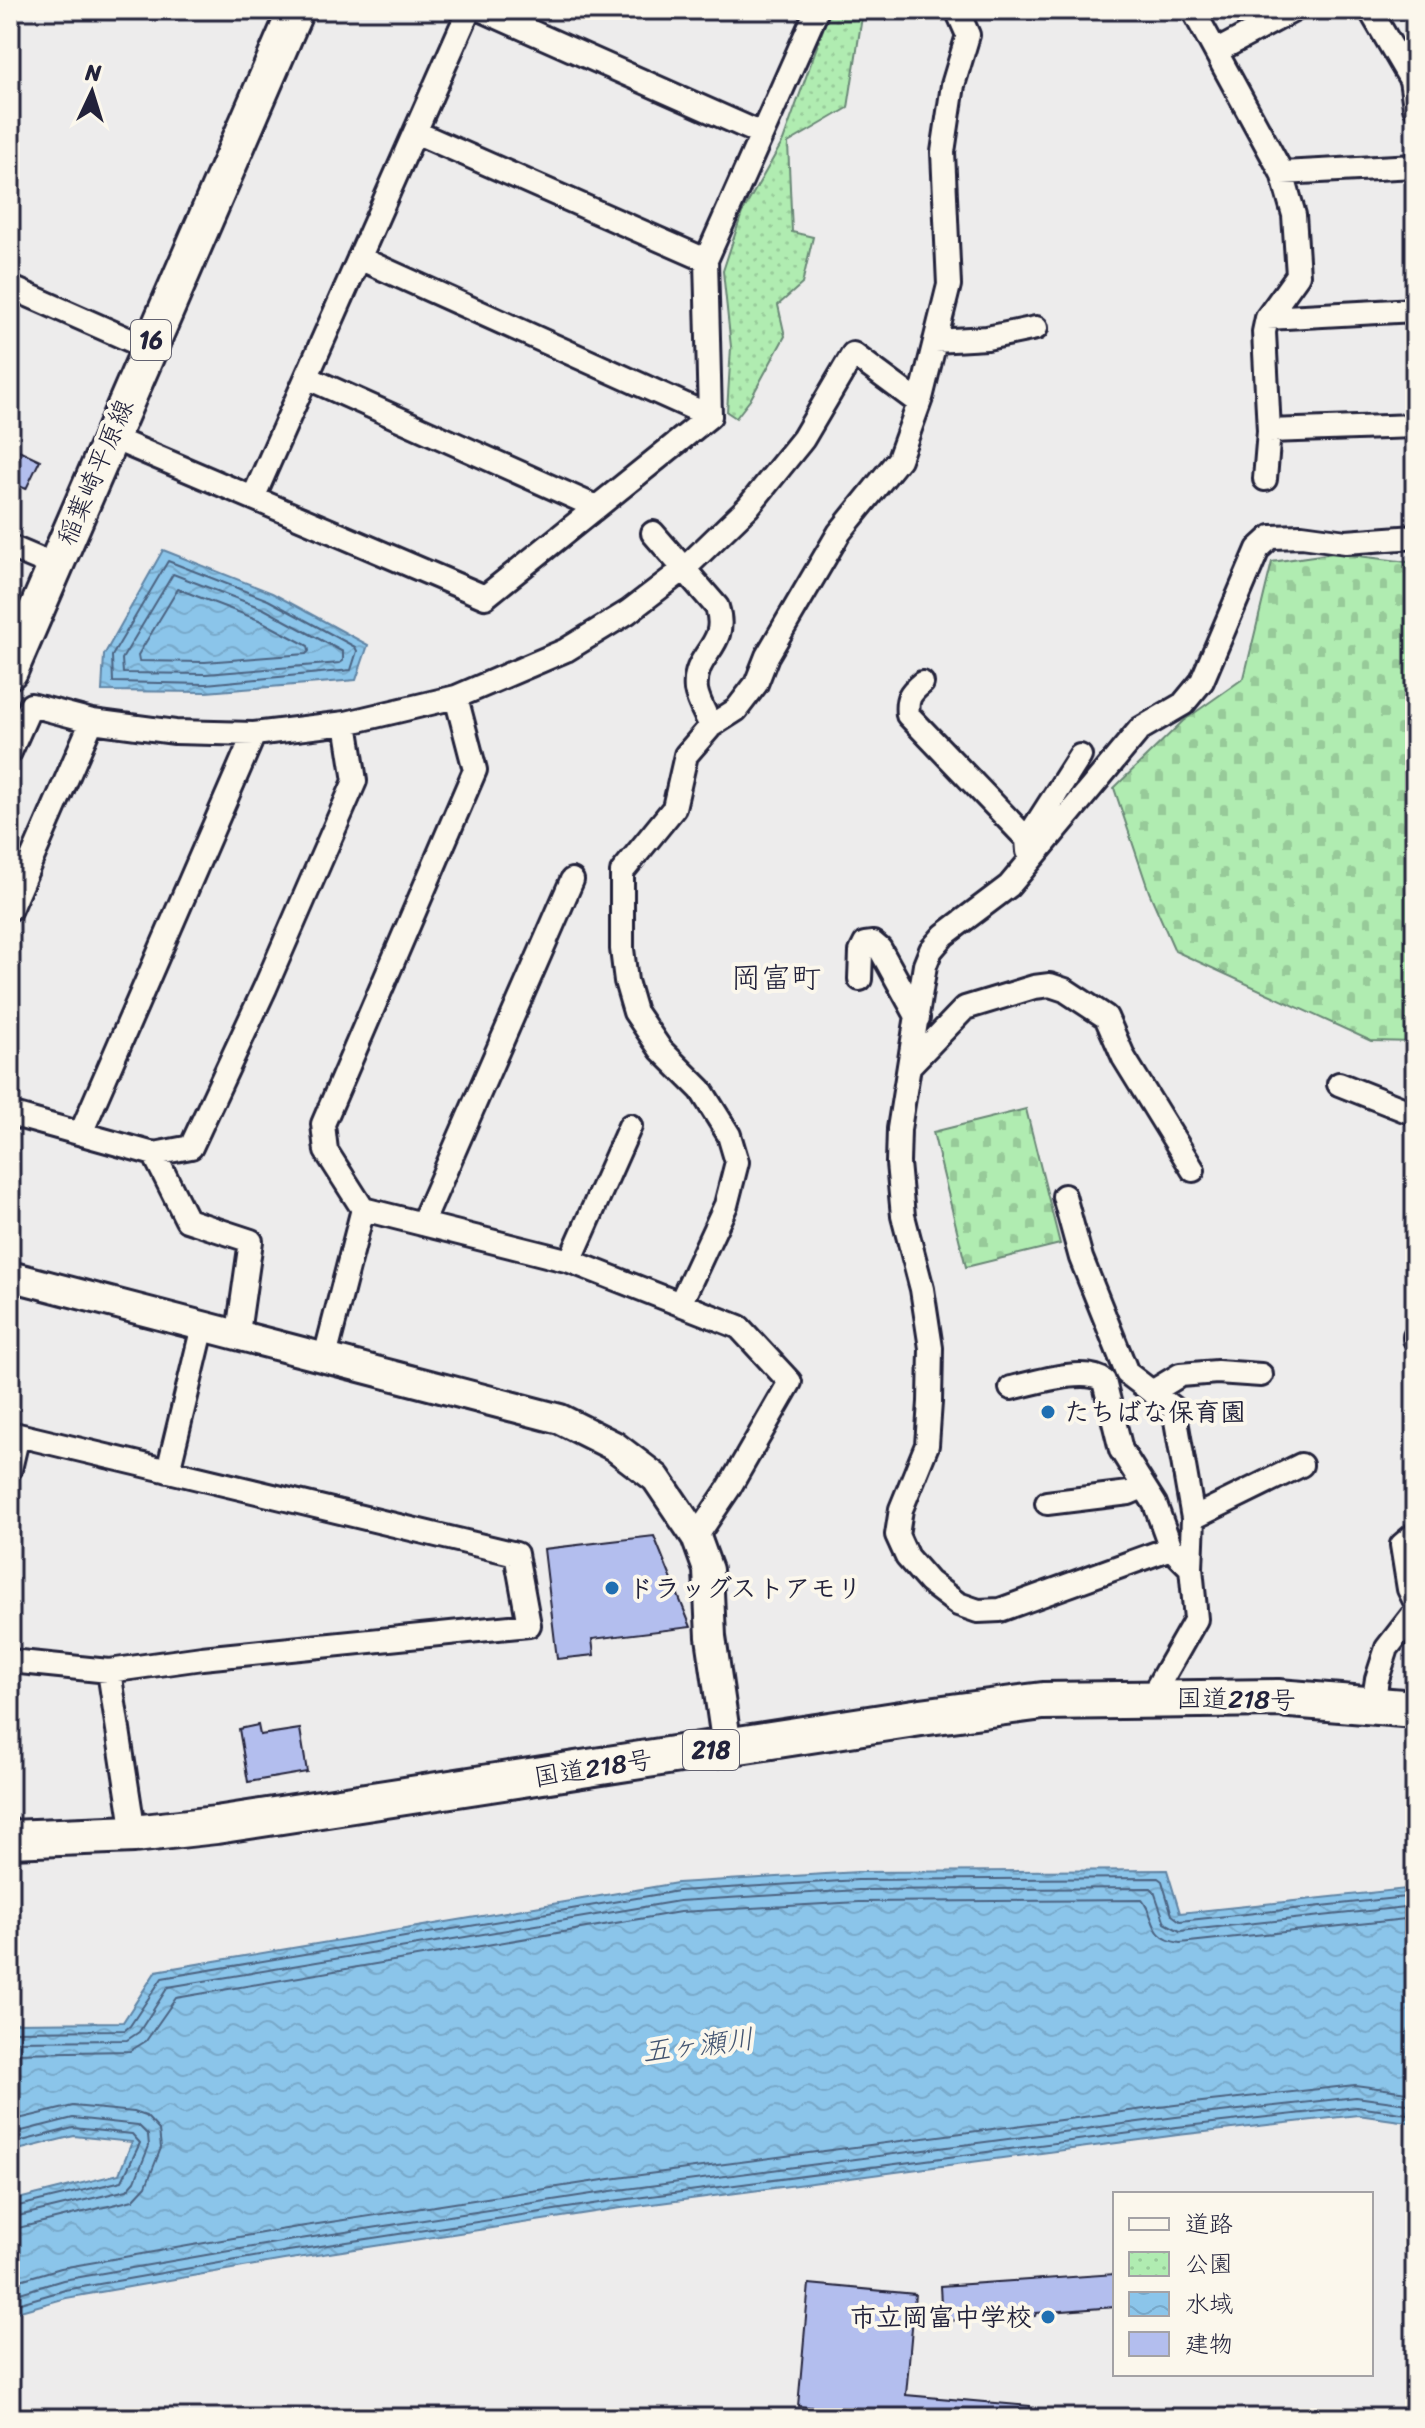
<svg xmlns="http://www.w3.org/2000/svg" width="1425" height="2428" font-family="Sriracha,'Klee One',sans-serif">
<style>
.cemetery{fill:url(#cemetery-stones);stroke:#698776;stroke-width:2}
.park{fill:url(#park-dots);stroke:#698776;stroke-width:2}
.water{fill:url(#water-waves);stroke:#6184a4;stroke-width:2}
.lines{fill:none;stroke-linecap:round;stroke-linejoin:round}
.shore{stroke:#4c6381;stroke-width:2}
.building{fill:#b3beee;stroke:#22223b;stroke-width:2}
.minor-tunnel{stroke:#c4c4c9;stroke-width:22;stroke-dasharray:22 11;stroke-linecap:butt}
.minor-casing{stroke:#22223b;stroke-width:28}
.tertiary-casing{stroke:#22223b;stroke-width:34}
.primary-casing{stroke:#22223b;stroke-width:40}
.trunk-casing{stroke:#22223b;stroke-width:42}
.minor{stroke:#fbf7ec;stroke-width:22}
.tertiary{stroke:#fbf7ec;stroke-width:28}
.primary{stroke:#fbf7ec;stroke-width:34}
.trunk{stroke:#fbf7ec;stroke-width:36}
.poi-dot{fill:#1f6fb2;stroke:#fbf7ec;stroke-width:3}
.labels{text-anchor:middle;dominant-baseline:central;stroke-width:8;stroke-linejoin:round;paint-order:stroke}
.shield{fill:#fbf7ec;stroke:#636270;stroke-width:2}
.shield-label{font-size:24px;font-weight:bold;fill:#22223b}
.street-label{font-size:26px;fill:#22223b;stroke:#fbf7ec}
.poi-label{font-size:26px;font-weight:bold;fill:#22223b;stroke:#fbf7ec;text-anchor:start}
.water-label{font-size:28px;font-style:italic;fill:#425370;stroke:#fbf7ec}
.quarter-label{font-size:30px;fill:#22223b;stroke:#fbf7ec}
</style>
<defs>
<pattern id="cemetery-stones" width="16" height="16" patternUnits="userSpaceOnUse" patternTransform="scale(2)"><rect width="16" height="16" fill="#b0ecb1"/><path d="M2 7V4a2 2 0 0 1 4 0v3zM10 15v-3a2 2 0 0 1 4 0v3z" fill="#97ca99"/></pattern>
<pattern id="park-dots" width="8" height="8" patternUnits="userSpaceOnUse" patternTransform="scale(2)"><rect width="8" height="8" fill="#b0ecb1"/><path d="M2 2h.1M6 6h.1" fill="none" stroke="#97ca99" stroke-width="1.8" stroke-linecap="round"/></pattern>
<pattern id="water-waves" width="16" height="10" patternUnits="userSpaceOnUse" patternTransform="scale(2)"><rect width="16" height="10" fill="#8bc5ea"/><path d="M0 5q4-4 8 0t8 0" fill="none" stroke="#78a9ca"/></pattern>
</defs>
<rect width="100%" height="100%" fill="#edecec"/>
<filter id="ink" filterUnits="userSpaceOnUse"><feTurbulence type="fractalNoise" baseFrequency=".0125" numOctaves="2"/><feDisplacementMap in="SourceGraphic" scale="16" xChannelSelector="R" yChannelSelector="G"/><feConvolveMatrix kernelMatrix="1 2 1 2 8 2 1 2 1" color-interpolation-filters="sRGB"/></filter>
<g filter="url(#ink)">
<path class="cemetery" d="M1334 553 1415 563V1042L1371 1041 1175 951 1149 892 1114 788 1183 721 1244 678 1272 562Z
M1026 1109 1060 1244 966 1267 933 1132Z"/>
<path class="park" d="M830 10H863L848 108 788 143 792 232 813 237 802 284 778 305 785 336 750 400 736 418 727 412 731 347 723 271 742 213 783 141Z"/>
<path class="water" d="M163 550 272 593 368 645 356 680 206 692 102 691 104 655Z
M1167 1870 1180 1913 1415 1888V2123L1358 2115 1178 2135 614 2209 284 2260 66 2298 10 2314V2201L119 2174 132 2142 74 2136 10 2152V2023L123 2022 156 1971 677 1883 858 1872Z"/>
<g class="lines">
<path class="shore" d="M168 561 268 600 355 647 357 651 351 670 206 684 113 682 112 656Z
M173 574 264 609 343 652V661L340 663 206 674 123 673 122 659Z
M178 589 259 620 308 646 309 651 306 654 205 662 139 661 138 655Z
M10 2031 125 2030 130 2026 162 1978 678 1891 858 1880 1158 1878 1162 1881 1172 1915 1180 1921 1415 1896
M10 2041 127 2040 139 2032 168 1987 679 1901 859 1890 1151 1888 1154 1891 1165 1923 1180 1931 1415 1906
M10 2053 130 2051 146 2041 176 1998 680 1912 859 1902 1142 1900C1157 1918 1148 1938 1180 1943L1415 1918
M10 2121 73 2106 134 2112 146 2116 159 2130 161 2148 146 2186 133 2200 10 2230
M10 2134 73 2118 138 2125 148 2135 149 2146 135 2181 127 2190 10 2218
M10 2144 73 2128 132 2134 140 2143 122 2181 10 2208
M10 2283 61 2268 279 2230 610 2179 1175 2105 1355 2085 1415 2093
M10 2296 63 2280 281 2242 611 2191 1176 2117 1356 2097 1415 2105
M10 2306 65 2290 282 2252 613 2201 1177 2127 1357 2107 1415 2115"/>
</g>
<path class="building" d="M10 446 40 460 26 489 10 482Z
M654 1536 691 1627 592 1639 594 1655 557 1659 544 1549Z
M258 1725 260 1735 300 1729 307 1772 248 1782 239 1729Z
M1115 2274V2307L1036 2313 1035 2316 942 2321 940 2286Z
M809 2284 915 2294 906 2395 1030 2406V2418H903V2415L798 2406Z"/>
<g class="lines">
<path class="minor-tunnel" d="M10 698 17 700"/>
<g class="minor-casing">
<path id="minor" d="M482 10 762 134
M1193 10 1282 173 1294 215 1298 275 1267 318 1264 332 1269 431 1265 479
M1370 10 1411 80 1415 107
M1217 51 1294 10
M415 132 706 260
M1282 173 1415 166
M359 258 710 416
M10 287 148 348
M1267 318 1415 310
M935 341 987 338 1036 328
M308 378 596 507
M1269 431 1415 426
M110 437 485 597 710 416 706 260 817 10
M253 498 469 10
M653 533 717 607C730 648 692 652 696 690 698 702 706 715 711 726
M10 547 55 566
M922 683C910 693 906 698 908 715L1027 839
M346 723 456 697 566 650 628 612 684 569 748 507 803 439 853 354 919 403
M10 752 31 705 92 721
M1028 851 1027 839 1080 756
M10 909 92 721 175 732 254 734 346 723 355 781 265 988 191 1147 154 1154 10 1114
M860 979 861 952 865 944 873 943 880 949 918 1018
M910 1065 965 1008 1034 987 1050 985 1065 990 1106 1017 1124 1058 1193 1170
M1339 1084 1415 1114
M81 1133 254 734
M154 1154 187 1220 251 1241 238 1333
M1064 1196 1081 1258 1127 1373 1174 1409 1193 1518 1191 1568
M363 1209 570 1261 680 1304
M422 1224 572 880
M570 1261 630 1126
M1415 1337V1339
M325 1357 363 1209 326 1151 323 1124 475 770 456 697
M1011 1388C1033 1383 1086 1366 1104 1381L1121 1450 1155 1504 1171 1548
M1152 1392 1180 1375 1217 1372 1261 1375
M10 1433 516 1554 529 1625 202 1658 109 1671 10 1661
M10 1469 18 1435
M168 1471 203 1326
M1047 1503 1129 1493 1143 1487
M1193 1518 1301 1465
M1415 1534 1402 1545 1409 1589 1415 1601
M696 1537 729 1488 790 1382 739 1327 680 1304 726 1205 737 1162 729 1135 701 1090 661 1050 635 1012 626 981 622 949V872L674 808 686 755 711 726 736 710 756 684 767 656 839 533 899 459 921 398 949 285 943 152 953 85 968 35 957 10
M109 1671 134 1834
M1151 1698 1196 1619 1191 1568 1171 1548 1000 1610 978 1611 958 1604 929 1582 907 1557 897 1535 901 1509 927 1445 930 1402 931 1348 922 1289 903 1216 898 1163 899 1129 925 965 931 950 944 935 1009 886 1140 729 1183 704 1202 681 1258 549 1271 537 1302 536 1346 542 1415 537
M1373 1705 1377 1679 1387 1648 1415 1612"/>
</g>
<g class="tertiary-casing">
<path id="tertiary" d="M10 1276 560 1419 614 1446 656 1478 696 1537 708 1570 711 1637 727 1747"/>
</g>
<g class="primary-casing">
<path id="primary" d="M10 671 296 10"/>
</g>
<g class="trunk-casing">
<path id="trunk" d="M10 1839 134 1834 216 1825 921 1717 1043 1701 1278 1698 1415 1709"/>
</g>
<use href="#minor" class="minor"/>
<use href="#tertiary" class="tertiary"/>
<use href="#primary" class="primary"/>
<use href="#trunk" class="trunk"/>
</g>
</g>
<g class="poi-dot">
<circle cx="1048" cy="1412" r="8"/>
<circle cx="612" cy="1588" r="8"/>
<circle cx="1048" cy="2317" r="8"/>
</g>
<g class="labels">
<g class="shield">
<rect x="131" y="320" width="40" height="40" rx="6"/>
<rect x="683" y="1730" width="56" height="40" rx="6"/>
</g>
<g class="shield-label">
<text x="151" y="340">16</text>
<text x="711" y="1750">218</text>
</g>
<g class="street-label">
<text transform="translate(95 472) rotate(-67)">稲葉崎平原線</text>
<text transform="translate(1236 1699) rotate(1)">国道218号</text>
<text transform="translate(593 1768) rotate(-9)">国道218号</text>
</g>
<g class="poi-label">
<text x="1064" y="1412">たちばな保育園</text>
<text x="628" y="1588">ドラッグストアモリ</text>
<text x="1032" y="2317" text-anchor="end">市立岡富中学校</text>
</g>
<g class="water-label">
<text transform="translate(698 2045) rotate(-7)">五ヶ瀬川</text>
</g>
<g class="quarter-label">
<text x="776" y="978">岡富町</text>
</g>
</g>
<rect width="1425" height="2428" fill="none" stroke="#fbf7ec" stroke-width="40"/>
<rect x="20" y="20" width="1385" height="2388" fill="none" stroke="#22223b" stroke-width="3" filter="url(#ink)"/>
<rect x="1113" y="2192" width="260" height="184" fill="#fbf7ec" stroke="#a4a2a5" stroke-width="2"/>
<rect x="1129" y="2218" width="40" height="12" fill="#fbf7ec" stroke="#a4a2a5" stroke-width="2"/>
<text x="1185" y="2232" font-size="24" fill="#22223b">道路</text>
<rect x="1129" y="2252" width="40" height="24" fill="url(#park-dots)" stroke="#a4a2a5" stroke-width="2"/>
<text x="1185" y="2272" font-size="24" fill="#22223b">公園</text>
<rect x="1129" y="2292" width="40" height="24" fill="url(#water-waves)" stroke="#a4a2a5" stroke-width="2"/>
<text x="1185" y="2312" font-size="24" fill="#22223b">水域</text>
<rect x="1129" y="2332" width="40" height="24" fill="#b3beee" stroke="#a4a2a5" stroke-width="2"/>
<text x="1185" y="2352" font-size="24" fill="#22223b">建物</text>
<g transform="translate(92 92) rotate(4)" stroke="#fbf7ec" stroke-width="6" paint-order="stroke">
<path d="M0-6L14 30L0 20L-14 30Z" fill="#22223b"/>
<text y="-12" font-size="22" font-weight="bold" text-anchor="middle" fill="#22223b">N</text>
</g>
</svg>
